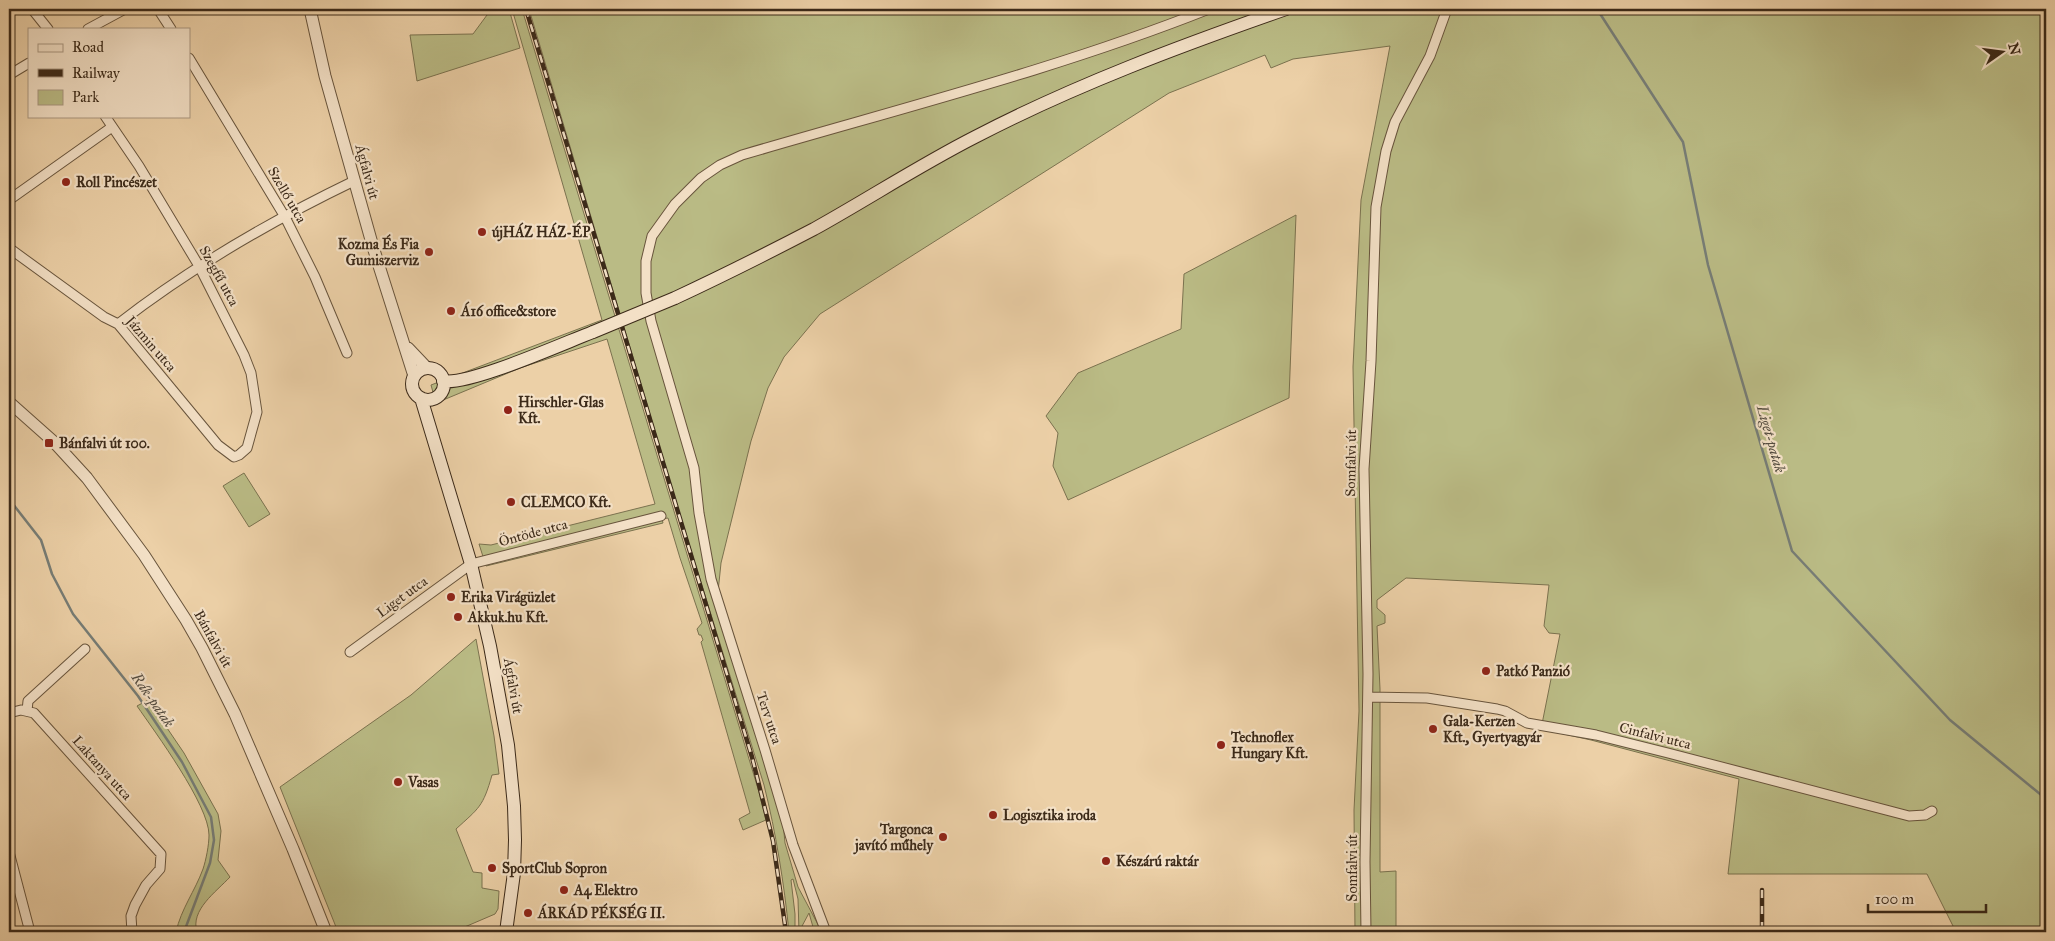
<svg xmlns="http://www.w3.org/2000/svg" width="2055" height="941" font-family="'IM FELL Great Primer',serif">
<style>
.green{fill:#babb85;stroke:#7b724f}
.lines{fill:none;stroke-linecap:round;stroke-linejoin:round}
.stream{stroke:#777d76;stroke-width:2.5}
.minor-casing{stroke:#68543c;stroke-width:11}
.tertiary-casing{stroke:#68543c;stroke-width:13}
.secondary-casing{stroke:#3c2a19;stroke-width:14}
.minor{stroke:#f3e0c6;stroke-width:9}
.tertiary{stroke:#f3e0c6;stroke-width:11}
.secondary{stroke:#f3e0c6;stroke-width:12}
.rail-casing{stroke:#3c2a19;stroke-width:4.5}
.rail{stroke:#f3e0c6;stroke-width:2.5;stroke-dasharray:8;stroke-linecap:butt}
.secondary-bridge-casing{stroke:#3c2a19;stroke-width:14;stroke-linecap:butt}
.secondary-bridge{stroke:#f3e0c6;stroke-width:12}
.poi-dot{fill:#8f2418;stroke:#f3e0c6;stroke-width:2}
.labels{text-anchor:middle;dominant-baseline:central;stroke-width:4.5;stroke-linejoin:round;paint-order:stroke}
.street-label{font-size:14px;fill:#3c2a19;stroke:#f3e0c6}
.poi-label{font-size:14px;font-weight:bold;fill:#3c2a19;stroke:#f3e0c6;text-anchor:start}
.water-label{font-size:15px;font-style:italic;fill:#544c40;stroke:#f3e0c6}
</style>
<rect width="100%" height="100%" fill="#ecd0a7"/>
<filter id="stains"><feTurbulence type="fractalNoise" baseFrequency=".004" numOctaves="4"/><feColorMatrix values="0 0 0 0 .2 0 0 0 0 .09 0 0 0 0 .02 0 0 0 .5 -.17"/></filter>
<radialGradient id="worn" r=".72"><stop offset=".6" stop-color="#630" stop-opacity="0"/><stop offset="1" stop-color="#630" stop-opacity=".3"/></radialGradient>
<path class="green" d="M488 9H509L520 48 417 81 410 35 473 34 487 15Z
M512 9H522L759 792 766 820 743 830 739 819 750 813 701 642 703 640 701 635H699L697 629 702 623 680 558 668 518 662 519 663 523 486 566 479 544 491 545 655 504 607 339 520 368 436 403 431 385 602 320Z
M529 9H2046V932H1956L1927 874H1728L1739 779 1591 740 1541 729 1560 634 1549 633 1544 626 1549 585 1406 578 1377 600V608L1385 615V623L1377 626 1380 689V872L1396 871V932H1355L1354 810 1359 711 1353 367 1361 200 1390 46 1293 59 1271 68 1265 55 1169 93 820 314 784 357 768 388 751 441 721 563 717 602 783 822 785 843 798 887 822 932H806L813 927 809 913 801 928V931L804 932H799L798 899 793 879 791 880 795 914V932H789C784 883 776 833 764 785L680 515Z
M1296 215 1289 398 1068 500 1053 466 1058 433 1046 416 1078 373 1181 329 1184 274Z
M244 473 270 514 249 527 223 486Z
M476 639 494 736 499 774 492 775C483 807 479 808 456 829L473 872 482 873V888L499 891 498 909 495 914 453 932H338L280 787 411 695Z
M148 700 184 753 218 814 221 831 218 860 230 877C216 892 190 910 197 932H176C181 909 195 891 203 869 206 860 209 845 209 835 209 805 155 732 137 706Z"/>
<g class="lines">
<path class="stream" d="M1597 9 1683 142 1708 265 1792 551 1950 720 2046 799
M9 499 41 540 52 574 73 614 138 696 182 762 211 817 214 840 210 863 184 932"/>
<g class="minor-casing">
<path id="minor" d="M32 9 48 29
M158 9 171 29
M88 29 125 9
M189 58 285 217 315 277 347 353
M9 75 29 63
M9 200 112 127
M9 248 104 317 118 324 218 445 234 457 239 455 247 448 257 412 251 373 244 355 199 266 139 166 105 116
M118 324C190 268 271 221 354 181
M350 652 471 564 661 516
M1368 697 1427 698 1497 709 1505 711 1527 723 1596 735 1668 753 1909 816 1925 815 1932 811
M27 711 28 701 85 649
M9 713 21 710 34 713 161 854 160 869 146 885 135 905 131 916 132 932
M9 852 30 932
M826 932 793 845 765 750 711 579 699 513 694 468 651 321 646 293V261L652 236 675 204 701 178 720 165 742 155C898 109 1058 69 1209 9
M1366 932 1365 862 1368 674 1364 469 1371 361 1376 207 1386 151 1395 122 1430 56 1447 9"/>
</g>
<g class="tertiary-casing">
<path id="tertiary" d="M310 9 325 76 373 247 414 376
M408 348 427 368
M9 402 54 442 87 478 144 555 186 620 202 648 235 714 293 849 326 932"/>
</g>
<g class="secondary-casing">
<path id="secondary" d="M675 298C722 276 768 253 814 229 868 199 920 165 975 137 1075 85 1180 46 1286 9
M412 384a16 16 0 1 1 32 0a16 16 0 1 1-32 0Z
M443 381C468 386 564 343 593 332
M421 398 471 564 490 646 508 745 514 806 515 840 514 873 506 932"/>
</g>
<use href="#minor" class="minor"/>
<use href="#tertiary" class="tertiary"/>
<use href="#secondary" class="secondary"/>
<g class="rail-casing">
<path id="rail" d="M526 9 752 757 773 841 786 932
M1762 890V932"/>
</g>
<use href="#rail" class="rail"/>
<g class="secondary-bridge-casing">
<path id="secondary-bridge" d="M593 332 675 298"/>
</g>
<use href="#secondary-bridge" class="secondary-bridge"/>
</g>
<g class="poi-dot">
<circle cx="66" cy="182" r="5"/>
<circle cx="482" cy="232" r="5"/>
<circle cx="429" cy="252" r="5"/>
<circle cx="451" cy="311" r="5"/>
<circle cx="508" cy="410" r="5"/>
<rect x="44" y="438" width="10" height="10" rx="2.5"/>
<circle cx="511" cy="502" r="5"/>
<circle cx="451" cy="597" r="5"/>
<circle cx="458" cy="617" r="5"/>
<circle cx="1486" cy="671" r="5"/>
<circle cx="1433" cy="729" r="5"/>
<circle cx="1221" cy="745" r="5"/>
<circle cx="398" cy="782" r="5"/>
<circle cx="993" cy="815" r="5"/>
<circle cx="943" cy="837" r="5"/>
<circle cx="1106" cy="861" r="5"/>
<circle cx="492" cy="868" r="5"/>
<circle cx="564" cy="890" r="5"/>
<circle cx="528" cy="913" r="5"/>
</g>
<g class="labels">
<g class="street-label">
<text transform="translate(367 172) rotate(75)">Ágfalvi út</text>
<text transform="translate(287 195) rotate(60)">Szellő utca</text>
<text transform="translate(219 276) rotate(61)">Szegfű utca</text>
<text transform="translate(151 344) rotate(49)">Jázmin utca</text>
<text transform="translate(1351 463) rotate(-89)">Somfalvi út</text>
<text transform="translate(533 533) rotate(-15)">Öntöde utca</text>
<text transform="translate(402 597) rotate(-36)">Liget utca</text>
<text transform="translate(213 639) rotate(61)">Bánfalvi út</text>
<text transform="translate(513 686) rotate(80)">Ágfalvi út</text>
<text transform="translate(769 718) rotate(72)">Terv utca</text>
<text transform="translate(1655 736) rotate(14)">Cinfalvi utca</text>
<text transform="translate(102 768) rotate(48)">Laktanya utca</text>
<text transform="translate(1352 868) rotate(-90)">Somfalvi út</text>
</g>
<g class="poi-label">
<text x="76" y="182">Roll Pincészet</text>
<text x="492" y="232">újHÁZ HÁZ-ÉP</text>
<text x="419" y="244" text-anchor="end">Kozma És Fia<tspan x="419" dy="16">Gumiszerviz</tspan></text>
<text x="461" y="311">Á16 office&amp;store</text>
<text x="518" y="402">Hirschler-Glas<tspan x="518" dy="16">Kft.</tspan></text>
<text x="59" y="443">Bánfalvi út 100.</text>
<text x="521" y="502">CLEMCO Kft.</text>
<text x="461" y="597">Erika Virágüzlet</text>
<text x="468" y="617">Akkuk.hu Kft.</text>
<text x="1496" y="671">Patkó Panzió</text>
<text x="1443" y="721">Gala-Kerzen<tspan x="1443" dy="16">Kft., Gyertyagyár</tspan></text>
<text x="1231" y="737">Technoflex<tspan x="1231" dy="16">Hungary Kft.</tspan></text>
<text x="408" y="782">Vasas</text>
<text x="1003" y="815">Logisztika iroda</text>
<text x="933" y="829" text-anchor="end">Targonca<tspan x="933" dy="16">javító műhely</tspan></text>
<text x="1116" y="861">Készárú raktár</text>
<text x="502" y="868">SportClub Sopron</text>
<text x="574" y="890">A4 Elektro</text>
<text x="538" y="913">ÁRKÁD PÉKSÉG II.</text>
</g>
<g class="water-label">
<text transform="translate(1771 439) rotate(74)">Liget-patak</text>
<text transform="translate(153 700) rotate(55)">Rák-patak</text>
</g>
</g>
<rect width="2055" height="941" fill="none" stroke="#ecd0a7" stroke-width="30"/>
<rect x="10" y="10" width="2035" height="921" fill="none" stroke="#3c2a19" stroke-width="2.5"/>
<rect x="15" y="15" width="2025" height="911" fill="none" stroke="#3c2a19"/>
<rect x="28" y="28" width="162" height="90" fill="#f3e0c6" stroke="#aa9781"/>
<rect x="38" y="44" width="25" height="8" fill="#f3e0c6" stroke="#aa9781"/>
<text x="72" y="52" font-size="15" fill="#3c2a19">Road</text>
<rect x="38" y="69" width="25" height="8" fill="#3c2a19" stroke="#aa9781"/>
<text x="72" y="78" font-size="15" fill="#3c2a19">Railway</text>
<rect x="38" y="90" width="25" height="15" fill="#babb85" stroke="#aa9781"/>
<text x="72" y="102" font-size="15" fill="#3c2a19">Park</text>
<g transform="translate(2002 52) rotate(76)" stroke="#f3e0c6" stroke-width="4" paint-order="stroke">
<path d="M0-4L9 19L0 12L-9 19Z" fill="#3c2a19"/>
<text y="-8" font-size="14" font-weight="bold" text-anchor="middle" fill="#3c2a19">N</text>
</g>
<path d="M1868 904v8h118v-8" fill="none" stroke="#3c2a19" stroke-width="2.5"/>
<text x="1875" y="904" font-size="15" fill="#3c2a19" stroke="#f3e0c6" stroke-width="4" paint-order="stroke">100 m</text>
<rect width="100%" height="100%" filter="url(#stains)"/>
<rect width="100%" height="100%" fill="url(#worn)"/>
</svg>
